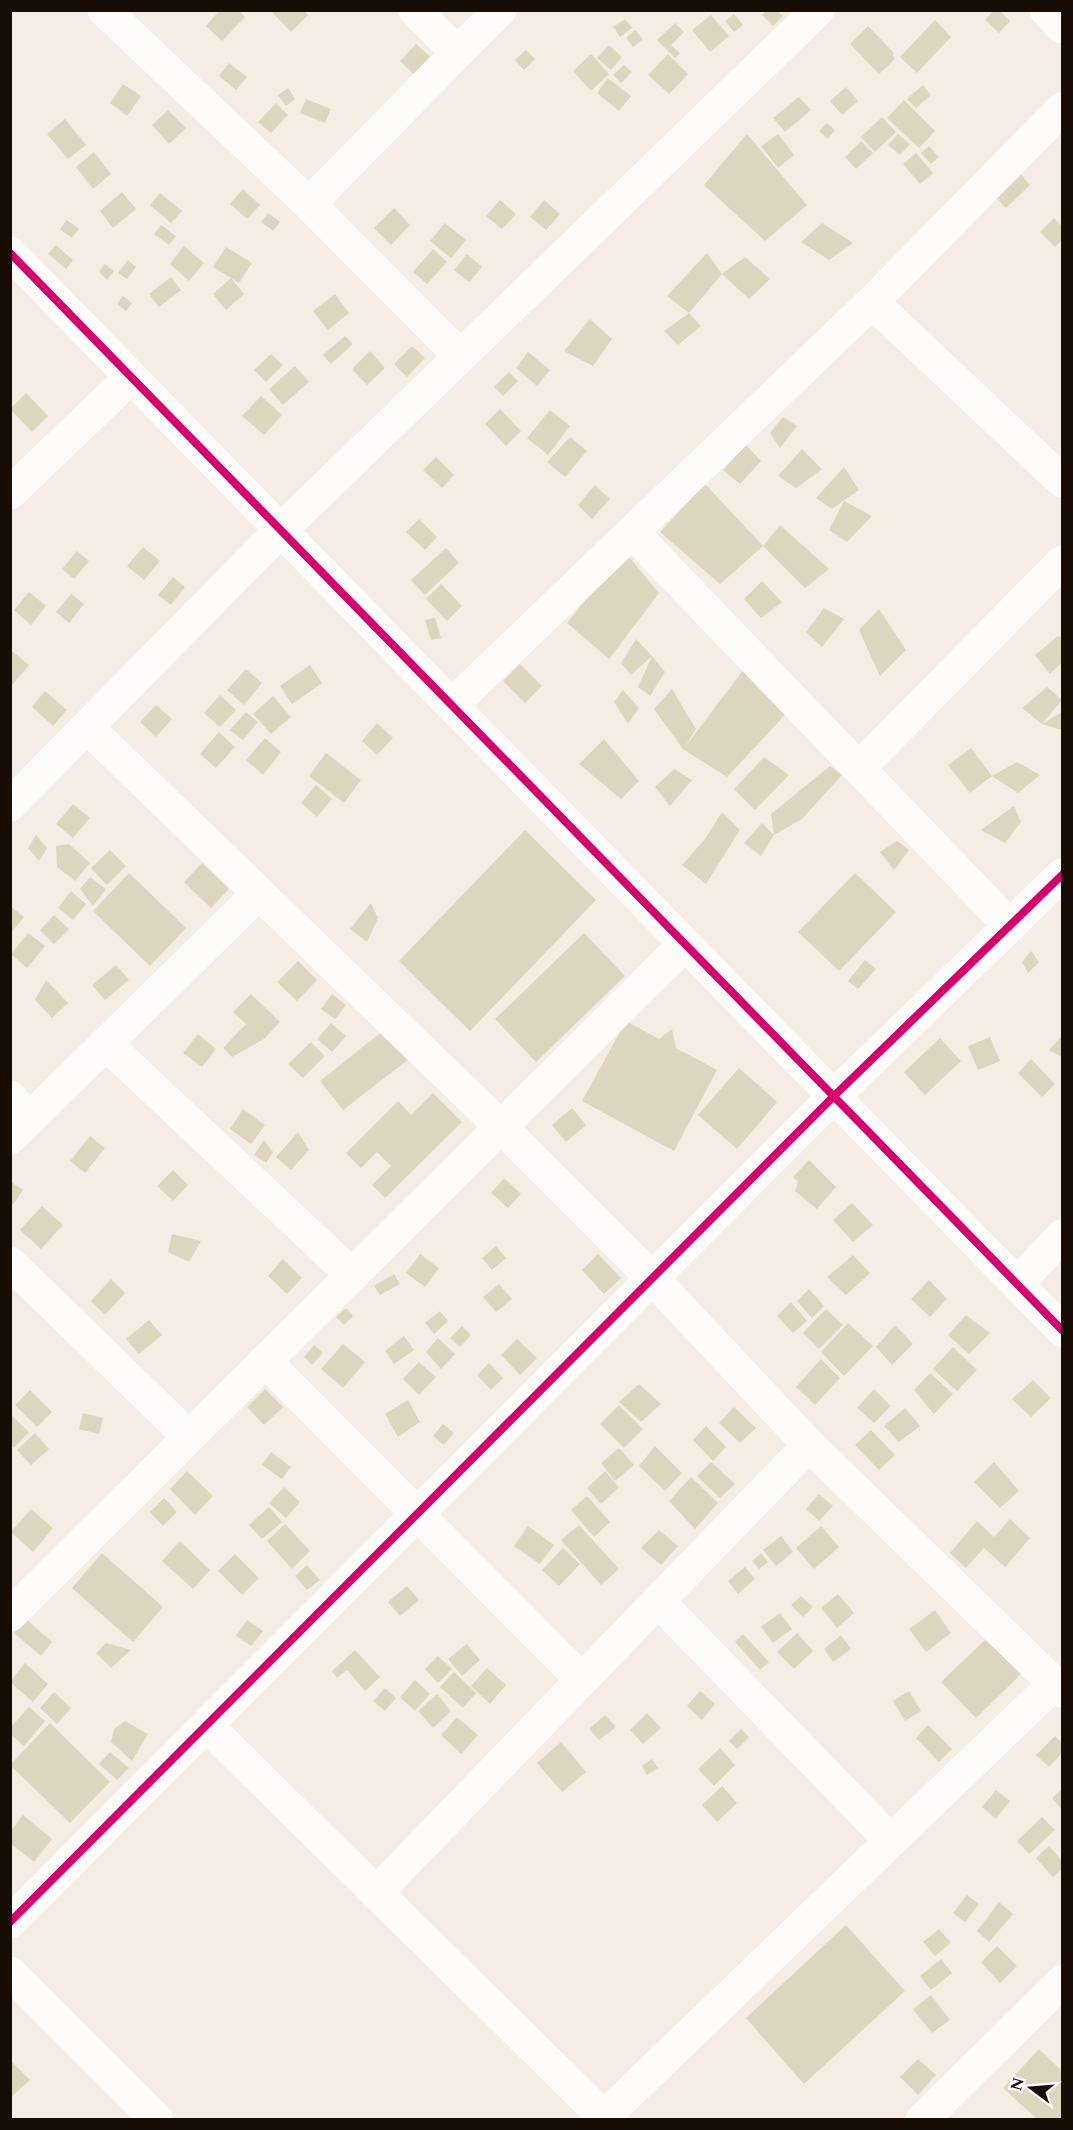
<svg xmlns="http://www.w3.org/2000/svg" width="1073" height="2130" font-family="Spectral,serif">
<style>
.building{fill:#ded5bf}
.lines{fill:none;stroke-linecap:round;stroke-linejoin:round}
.minor{stroke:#fefcfb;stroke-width:33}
.cycleway-casing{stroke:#fff;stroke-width:11}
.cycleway{stroke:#d6006c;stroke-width:8}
</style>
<rect width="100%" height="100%" fill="#f5ece3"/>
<path class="building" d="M220 10H238L245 17 222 41 206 26Z
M270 10H304L308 15 291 32Z
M767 10H776L783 16 773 26 762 15Z
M994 10H999L1010 21 999 33 985 20Z
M734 14 743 25 734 32 725 21Z
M711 15 729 36 710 52 692 30Z
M625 19 632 28 620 37 613 27Z
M935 20 951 37 917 73 900 57Z
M675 23 684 32 671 45 680 53 675 58 657 40Z
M868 26 893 52 894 60 879 74 850 44Z
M635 30 643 39 633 47 626 38Z
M416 44 434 60 417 78 400 61Z
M609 45 622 57 611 70 597 58Z
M526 50 535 59 524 70 515 60Z
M591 54 609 74 591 91 573 71Z
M668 54 688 74 669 94 648 75Z
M229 63 247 77 236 90 219 76Z
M624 65 632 72 621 83 613 75Z
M608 78 631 96 619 111 597 93Z
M123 84 141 96 127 116 110 103Z
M923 85 931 95 916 108 907 99Z
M846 87 858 101 842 115 830 101Z
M288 88 295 99 286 106 278 95Z
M799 97 811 110 785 132 773 118Z
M306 99 331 109 325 123 300 113Z
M904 100 935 131 919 148 887 118Z
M276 103 288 115 271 133 258 122Z
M168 110 186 128 169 144 152 125Z
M882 117 896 132 875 152 861 137Z
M65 119 86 145 68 159 47 134Z
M827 123 835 130 828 139 819 131Z
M747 134 807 205 765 241 704 185Z
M778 134 794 155 778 168 761 146Z
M898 134 910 144 900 155 888 145Z
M861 141 873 153 856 169 845 157Z
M929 146 939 157 931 164 921 153Z
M94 152 111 174 93 189 76 167Z
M916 153 933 173 920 184 903 164Z
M1017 170 1030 185 1006 208 992 193Z
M243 189 260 205 247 219 230 204Z
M122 192 136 209 113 228 100 211Z
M160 193 182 211 171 223 150 205Z
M500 200 516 214 502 229 486 216Z
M544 200 560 214 546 230 530 217Z
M394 208 410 225 391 245 374 228Z
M268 213 280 222 273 231 261 222Z
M1054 218 1062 227V240L1055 247 1040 232Z
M67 220 79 229 72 238 60 229Z
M445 223 466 240 451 258 430 241Z
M822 223 853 243 829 260 801 242Z
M161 225 176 236 169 245 154 234Z
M56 245 73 260 66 269 48 254Z
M184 246 204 263 189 281 170 264Z
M226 247 252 263 239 283 213 267Z
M433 249 447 262 427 284 413 272Z
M707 253 722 274 689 313 667 296Z
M467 254 482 267 469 282 454 270Z
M745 257 770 279 749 299 722 274Z
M128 260 136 267 127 279 118 273Z
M105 264 114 271 107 280 99 272Z
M171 277 181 290 159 307 149 294Z
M231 278 244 294 226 310 213 294Z
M335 294 349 313 328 330 313 311Z
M123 296 132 303 126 311 117 304Z
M689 313 701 326 678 345 664 331Z
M590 319 612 339 593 366 564 351Z
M345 336 353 344 331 364 323 355Z
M412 346 425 358 407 377 394 364Z
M370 351 385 368 367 385 352 369Z
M528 352 550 370 537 386 516 368Z
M271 354 283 365 266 382 254 370Z
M295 366 309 382 283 405 269 389Z
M509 372 518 381 503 396 494 387Z
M26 393 48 416 32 432 10 409Z
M261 396 282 415 264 435 242 416Z
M500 409 521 431 506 446 485 424Z
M550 410 570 426 548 455 527 438Z
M783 417 797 426 780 448 770 433Z
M570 437 587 451 565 477 547 462Z
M746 445 761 461 740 484 723 470Z
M802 449 822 469 796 488 778 476Z
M436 457 454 475 442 488 423 470Z
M844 467 859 490 832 509 816 498Z
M705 484 763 546 720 584 660 532Z
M595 485 610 499 592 519 578 505Z
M844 501 872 516 847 542 829 530Z
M419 519 437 537 425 550 406 532Z
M780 525 829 569 805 588 763 546Z
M143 547 160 561 144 580 127 566Z
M446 548 459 563 425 595 411 580Z
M77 551 89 561 74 579 62 569Z
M625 552 659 593 609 659 567 623Z
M173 577 185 587 171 605 158 595Z
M762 581 782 602 761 618 744 599Z
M441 584 462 606 447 621 426 599Z
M29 592 46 606 31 625 14 610Z
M71 594 84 604 69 623 56 612Z
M824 608 844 619 822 647 806 632Z
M879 609 906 650 880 676 859 630Z
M435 618 441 638 431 640 425 620Z
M1058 636 1062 638V662L1050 674 1035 655Z
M636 639 652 656 631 675 621 663Z
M12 651 29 665 13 684 10 682V653Z
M652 656 665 672 650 696 638 687Z
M520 664 542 686 525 703 503 681Z
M310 665 322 683 292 704 280 686Z
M246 669 262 683 244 705 227 690Z
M744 669 786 714 727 777 683 749 654 709 672 689 696 729 685 747Z
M1047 687 1062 700 1042 724 1022 708Z
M623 690 639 708 628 724 614 702Z
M45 691 67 710 53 726 32 707Z
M220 695 236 710 220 727 204 713Z
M273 696 291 717 271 734 253 714Z
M156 705 172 719 156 737 140 722Z
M246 712 258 722 243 740 230 730Z
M1062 712V730L1042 724Z
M377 723 393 738 377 755 362 741Z
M219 732 235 747 216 768 200 754Z
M265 738 281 752 263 775 246 760Z
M604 739 639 781 621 799 579 764Z
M971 748 992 776 1017 762 1040 775 1018 793 992 776 970 793 948 765Z
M326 753 361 780 344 803 309 776Z
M764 757 789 775 755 810 734 789Z
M830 766 842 775 802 819 774 835 771 814Z
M674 769 692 780 670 806 655 787Z
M316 785 332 799 317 817 301 803Z
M73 804 90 818 73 838 56 824Z
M1014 806 1021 822 1005 843 981 830Z
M722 812 740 830 706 884 682 865 705 839Z
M762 823 774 835 761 856 744 843Z
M525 830 596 900 470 1031 399 961Z
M36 835 47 848 39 861 28 848Z
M897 841 909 850 894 870 880 852Z
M69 844 90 863 75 881 57 867 56 846Z
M110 850 126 866 107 885 91 868Z
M202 863 229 889 211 908 184 882Z
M129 873 186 928 150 966 93 911Z
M855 873 896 912 839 971 798 932Z
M90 877 106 889 93 906 80 889Z
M71 891 86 904 73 920 58 908Z
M371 903 378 918 367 942 350 929Z
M10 906 24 917 10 934Z
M54 915 69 929 54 944 40 930Z
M28 933 45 946 27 968 11 954Z
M584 933 625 976 536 1062 495 1019Z
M1031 951 1039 962 1028 973 1022 962Z
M865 960 876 969 858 989 848 981Z
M298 961 317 980 297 1001 277 982Z
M116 965 129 980 105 1000 92 985Z
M46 980 68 1003 52 1018 35 1000Z
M251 994 280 1022 264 1039 232 1057 223 1048 246 1024 233 1012Z
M332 994 346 1005 335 1019 321 1009Z
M626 1021 659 1039 672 1029 676 1048 717 1070 674 1151 582 1101Z
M331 1023 346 1036 332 1052 317 1039Z
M389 1026 413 1056 343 1110 320 1081Z
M198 1034 216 1049 202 1067 183 1053Z
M1062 1036V1057L1049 1050Z
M990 1037 1000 1061 978 1070 968 1046Z
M940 1038 961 1061 925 1095 904 1072Z
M311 1042 325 1056 303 1078 288 1064Z
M1031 1059 1055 1084 1042 1097 1018 1073Z
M739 1068 777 1102 737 1149 698 1115Z
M433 1093 462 1122 385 1198 372 1185 391 1166 377 1152 361 1168 346 1153 398 1101 411 1115Z
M572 1108 586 1125 566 1142 552 1125Z
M243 1109 265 1125 251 1144 230 1129Z
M298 1132 309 1150 291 1170 276 1157Z
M90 1136 105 1148 85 1173 70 1161Z
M264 1140 273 1152 266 1163 254 1155Z
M809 1160 836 1187 817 1209 795 1191 798 1182 793 1177Z
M173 1170 188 1185 173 1201 157 1186Z
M504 1178 521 1194 508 1208 491 1193Z
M10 1181 23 1190 10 1209Z
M852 1203 873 1225 853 1242 833 1220Z
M42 1206 63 1225 41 1249 20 1230Z
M172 1234 201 1241 189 1262 168 1252Z
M496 1246 506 1258 492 1270 482 1258Z
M420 1254 439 1268 425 1287 406 1273Z
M598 1254 621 1278 604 1294 582 1270Z
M853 1255 870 1273 846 1295 827 1277Z
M283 1259 302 1278 287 1294 268 1276Z
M394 1274 400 1284 380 1295 374 1286Z
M111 1279 125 1293 105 1315 91 1301Z
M929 1280 947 1299 930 1317 911 1299Z
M499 1284 512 1299 496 1312 483 1297Z
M809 1289 824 1306 812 1318 797 1301Z
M791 1302 807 1321 793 1333 777 1316Z
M346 1308 353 1316 344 1325 336 1317Z
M826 1309 843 1325 819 1349 803 1333Z
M440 1311 448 1321 434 1334 425 1323Z
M966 1315 990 1333 969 1354 948 1335Z
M149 1320 162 1335 139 1354 126 1339Z
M848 1323 873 1346 844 1376 821 1352Z
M895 1325 913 1344 892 1365 876 1347Z
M462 1326 471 1335 460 1347 450 1338Z
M404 1336 414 1350 394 1364 385 1351Z
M438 1338 455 1354 441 1369 426 1352Z
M517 1339 537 1358 520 1375 501 1355Z
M343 1344 365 1362 343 1388 321 1369Z
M314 1345 323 1353 312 1365 304 1357Z
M953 1347 977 1370 957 1391 933 1369Z
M821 1359 840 1378 815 1405 796 1387Z
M419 1362 436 1377 419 1395 403 1379Z
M489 1363 503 1378 491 1390 477 1375Z
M930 1373 953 1394 934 1414 914 1390Z
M1033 1380 1051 1398 1031 1417 1012 1399Z
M639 1384 661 1404 641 1422 619 1402Z
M265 1389 283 1407 264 1425 247 1407Z
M874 1389 891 1406 874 1423 857 1408Z
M30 1390 52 1412 37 1427 15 1405Z
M408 1400 420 1422 398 1437 385 1414Z
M619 1405 643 1429 624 1448 600 1424Z
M734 1407 756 1428 740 1443 719 1423Z
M905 1408 920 1426 899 1442 884 1426Z
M83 1413 103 1418 99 1434 79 1429Z
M10 1414 29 1432 14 1448 10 1444Z
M443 1424 454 1433 444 1445 433 1436Z
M706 1426 726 1447 713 1461 693 1440Z
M871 1430 895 1455 879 1470 855 1445Z
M35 1433 49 1449 31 1465 17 1450Z
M655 1446 682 1473 665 1491 639 1466Z
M619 1448 634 1465 615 1481 601 1463Z
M271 1452 291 1467 282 1479 262 1465Z
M711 1462 735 1484 720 1498 697 1476Z
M994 1462 1019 1491 1000 1508 974 1482Z
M187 1471 213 1496 195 1515 170 1489Z
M605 1471 619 1487 601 1504 587 1488Z
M691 1477 718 1503 695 1529 669 1501Z
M284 1487 300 1502 286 1518 269 1503Z
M819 1494 833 1506 819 1521 806 1509Z
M587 1496 610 1522 594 1537 571 1510Z
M164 1498 177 1512 163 1526 150 1512Z
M269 1507 282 1522 262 1539 249 1525Z
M31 1509 53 1528 33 1552 11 1532Z
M1010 1519 1030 1538 1005 1567 984 1548 966 1568 950 1553 977 1521 994 1537Z
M285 1524 310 1551 292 1569 267 1541Z
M579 1525 619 1569 601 1585 561 1540Z
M528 1526 554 1545 540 1564 514 1546Z
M821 1526 839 1547 814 1569 796 1548Z
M659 1530 678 1546 661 1565 641 1548Z
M781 1536 793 1552 776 1566 763 1550Z
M180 1541 210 1570 193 1589 162 1561Z
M563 1548 580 1564 559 1586 542 1570Z
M102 1553 163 1607 133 1642 72 1588Z
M761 1553 768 1562 759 1569 752 1561Z
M235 1554 259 1578 242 1595 218 1571Z
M307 1565 320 1580 307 1590 295 1576Z
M745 1567 755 1579 738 1594 728 1581Z
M407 1586 419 1600 400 1616 388 1602Z
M838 1594 854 1613 837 1628 821 1608Z
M801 1596 813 1607 803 1617 791 1605Z
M935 1610 951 1633 926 1652 909 1629Z
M780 1613 792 1629 773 1643 761 1627Z
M26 1619 52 1642 41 1656 14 1633Z
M247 1620 263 1631 251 1646 236 1636Z
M797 1633 813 1651 794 1669 777 1652Z
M743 1634 769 1662 760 1670 735 1642Z
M841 1635 851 1649 833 1662 824 1649Z
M987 1638 1021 1674 976 1718 941 1682Z
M106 1643 131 1650 111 1668 96 1653Z
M467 1644 480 1660 462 1676 448 1659Z
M355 1650 380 1677 365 1691 347 1670 337 1678 332 1671Z
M438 1656 452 1669 438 1683 425 1669Z
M25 1663 48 1684 33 1702 10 1682Z
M487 1668 506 1685 490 1704 471 1686Z
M454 1672 476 1693 463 1708 440 1687Z
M415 1680 430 1694 415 1711 400 1697Z
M385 1688 396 1698 385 1711 373 1701Z
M700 1691 715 1704 702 1720 687 1706Z
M909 1691 921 1711 905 1721 893 1701Z
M54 1692 71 1708 57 1724 40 1708Z
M437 1694 451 1711 433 1728 418 1711Z
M29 1707 45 1721 24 1746 10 1734V1728Z
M647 1713 661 1728 643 1744 630 1730Z
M605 1715 616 1727 599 1740 589 1729Z
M457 1717 478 1735 461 1754 441 1735Z
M125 1721 148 1734 132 1761 111 1742 114 1729Z
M50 1723 110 1782 70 1823 10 1765Z
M928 1725 952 1749 939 1762 916 1738Z
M741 1729 749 1737 737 1749 729 1741Z
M1055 1736 1062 1743V1753L1049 1767 1036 1755Z
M561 1742 586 1772 562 1792 537 1763Z
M720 1748 735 1765 714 1786 698 1769Z
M110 1752 129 1768 117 1780 99 1764Z
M652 1759 658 1768 647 1775 642 1766Z
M722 1786 737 1803 717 1822 702 1805Z
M1062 1789V1810L1052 1798Z
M996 1790 1010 1801 996 1819 982 1807Z
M23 1815 52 1839 34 1862 10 1843V1832Z
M1042 1817 1055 1830 1029 1854 1017 1841Z
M1049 1846 1062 1861V1869L1053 1877 1036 1858Z
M967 1895 979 1904 965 1922 953 1913Z
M999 1902 1013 1914 989 1942 977 1931Z
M846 1925 905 1991 804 2084 746 2018Z
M939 1929 951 1943 935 1956 923 1942Z
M997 1946 1017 1966 1000 1983 981 1962Z
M941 1959 952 1973 931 1990 920 1976Z
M931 1995 950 2020 932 2033 913 2009Z
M1039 2049 1062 2071V2120H1038L1003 2088Z
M918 2059 936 2075 918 2095 900 2077Z
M10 2060 30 2080 10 2098Z"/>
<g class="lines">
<path class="minor" d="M104 10 309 204
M415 10 457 53 500 10
M1046 10 1062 27
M457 53 309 204 460 356
M10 253 1062 1330
M872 302 1062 481
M10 493 131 377
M632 532 1010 926
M452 705 872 302 1062 109
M87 727 501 1127 652 1278 809 1445 1062 1691
M859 768 1062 562
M10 805 281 530 818 10
M106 1044 352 1275
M10 1097 29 1119
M10 1138 259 893
M10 1263 189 1437
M1017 1284 1062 1236
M265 1361 582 1680
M658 1601 891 1841
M10 1615 685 944
M206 1725 607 2120
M376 1893 809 1445
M10 1922 834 1096 1062 875
M10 1973 157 2120
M604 2117 1055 1683
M922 2120 1062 1982"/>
<g class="cycleway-casing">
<path id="cycleway" d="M10 253 1062 1330
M10 1922 834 1096 1062 875"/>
</g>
<use href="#cycleway" class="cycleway"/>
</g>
<rect width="1073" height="2130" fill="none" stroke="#170d04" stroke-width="24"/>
<g transform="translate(1031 2088) rotate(286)" stroke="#ffffff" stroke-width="4.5" paint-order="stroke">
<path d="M0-4.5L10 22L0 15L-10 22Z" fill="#170d04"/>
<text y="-9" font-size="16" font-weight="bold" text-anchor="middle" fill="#170d04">N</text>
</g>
</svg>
